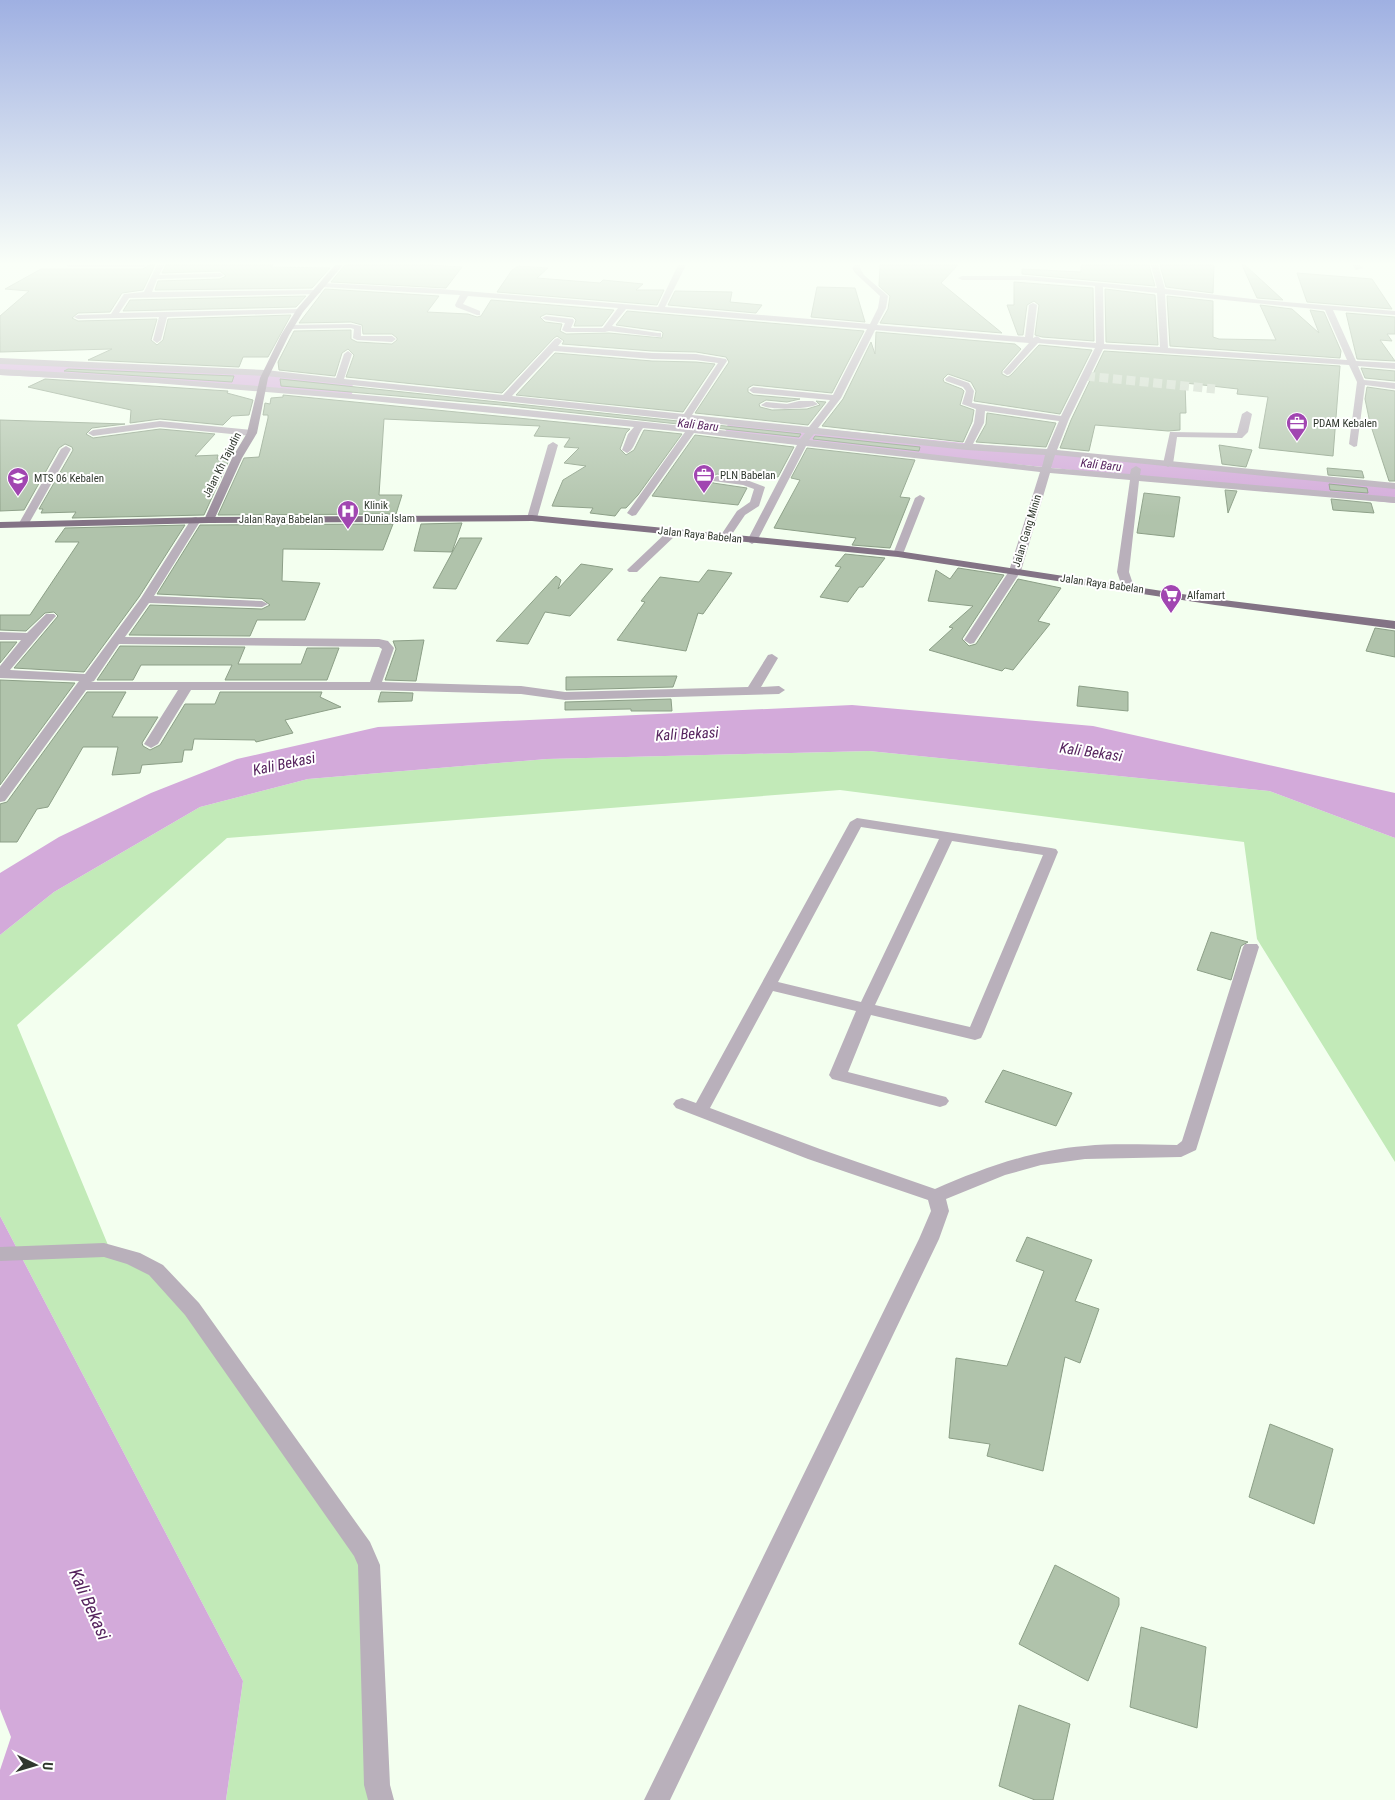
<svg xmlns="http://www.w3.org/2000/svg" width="1395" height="1800" font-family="'Roboto Condensed',sans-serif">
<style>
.green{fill:#c2eab8}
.water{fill:#d3aada}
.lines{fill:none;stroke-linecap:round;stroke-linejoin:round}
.river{fill:#d3aada;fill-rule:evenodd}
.building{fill:#b0c3ab;stroke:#8c9f87}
.street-tunnel{stroke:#ccd7c8;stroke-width:9;stroke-dasharray:9 4.5;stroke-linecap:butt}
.lane{fill:#b9b0bb;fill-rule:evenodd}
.street{fill:#b9b0bb;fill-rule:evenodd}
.secondary{fill:#9a8c9c;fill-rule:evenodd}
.primary{fill:#837385;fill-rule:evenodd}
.labels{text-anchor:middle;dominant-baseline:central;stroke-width:4;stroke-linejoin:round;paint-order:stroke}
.far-poi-label{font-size:11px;fill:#30382e;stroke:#fff;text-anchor:start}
.far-street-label{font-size:11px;fill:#30382e;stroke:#fff}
.far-water-label{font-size:12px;font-style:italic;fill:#56245e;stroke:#fff}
.water-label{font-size:15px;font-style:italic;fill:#56245e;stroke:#fff}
.near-water-label{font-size:18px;font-style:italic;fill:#56245e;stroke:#fff}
</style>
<rect width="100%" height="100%" fill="#f3ffef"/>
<path class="green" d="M869 751 1269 791 1395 838V1162L1257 939 1244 842 840 790 227 838 17 1025 108 1245 156 1270 362 1549 383 1800H226L243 1681 0 1216V935L54 892 200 807 308 779 547 759Z"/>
<path class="water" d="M852 705 1093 726 1395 793V838L1269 791 869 751 547 759 308 779 200 807 54 892 0 935V873L59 837 151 793 237 759 378 727Z
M0 1216 243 1681 226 1800H0V1770L11 1737 0 1709Z"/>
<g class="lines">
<path class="river" d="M0 359 237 371 342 381 351 383 355 389 351 395 342 397 237 387 0 375Z
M739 421 1395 485V503L729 435 725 429 729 423Z"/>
</g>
<path class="building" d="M149 265H155L143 290 122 293 110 312 78 313 72 318 78 321 157 319 151 340 157 345 163 340 168 319 291 315 268 357H243L239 367 88 360 112 349 0 352V316L29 291 5 289 41 269H143Z
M166 265H273L270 267 330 268 312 288 155 290 158 281 220 279 226 276 220 271 162 273Z
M345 265H432L462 267 446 288 331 282Z
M880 265H958L941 283 1002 333 880 323 888 309 890 296 879 286Z
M1081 265H1149L1155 286 1022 274V269L1081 272Z
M1160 265H1214L1213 293 1166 287Z
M1242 265H1245L1283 300 1257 298Z
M519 266 548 268 537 278 600 283 603 280 643 284 636 290H664L657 305 497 292 512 270Z
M1297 273 1372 279 1392 309 1307 302Z
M1014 282 1093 288 1094 341 1042 337 1035 335 1039 305 1034 301 1027 305 1023 335H1018L1007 305H1014Z
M817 287 855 288 865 322 811 317Z
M325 289 439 296 427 312 468 314 477 317 481 316 491 300 614 310 602 326H574L576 320 573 317 546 314 540 317 545 322 562 324 560 331 566 334 609 333 662 338 663 333 661 331 616 325 627 311 864 331 832 393 753 385 748 388V392L753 395 800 399 787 402 766 400 759 404 760 407 772 410 807 409 820 405 816 401 826 402 808 425 695 413 729 362 726 357 696 352 652 351 562 344 564 341 557 336 554 338 502 393 346 377 354 355 348 349 342 353 335 376 279 370 278 362 294 331 351 330V339L357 342 392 344 397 340V338L392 334H363L362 325 351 322 299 323Z
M1105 289 1155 295 1158 345 1106 342Z
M675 291 732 292 730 302 762 305 756 313 668 305Z
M306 296 296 307 123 311 130 300Z
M1167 296 1213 301V337L1219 339 1276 340 1260 305 1292 309 1319 333 1310 310 1324 312 1341 351 1340 358 1170 346Z
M1346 313 1395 317V334H1387L1392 341 1380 340 1395 361 1357 359Z
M876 332 1015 344 1021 349 1002 371V374L1008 377 1011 375 1039 345 1092 350 1060 414 974 401 976 391 971 382 948 374 943 379 944 382 962 389 964 391 960 405 974 410 972 422 963 442 822 426 843 399 871 342 875 354Z
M1104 351 1340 366 1333 456 1259 448 1268 397 1237 394 1238 389 1185 383 1186 413H1180V430L1168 431 1095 425 1089 451 1060 448 1071 420Z
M555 353 652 361 696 362 715 364 683 412 516 395Z
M1361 368 1395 371V381L1365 378Z
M68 369 234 376 232 382 64 371Z
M45 379 228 391 227 393 253 400 249 415 232 416 223 425 160 419 130 423 131 410 28 387Z
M280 379 801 434 799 437 501 405 281 386Z
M1367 387 1395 391V481H1389L1370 423 1365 399Z
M283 395 630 429 626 433 620 449 626 455 634 450 644 430 682 434 638 495 626 508H621L615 516 590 513 593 508 552 506 563 480 586 466 564 463 579 448 564 447 570 438 534 436 540 426 384 419 379 495H402L396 514 218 515 244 458 259 457 268 418V415H263L265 403 270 404 271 398 283 397Z
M987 413 1056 423 1046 447 976 442 986 424Z
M0 420 125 424 92 428 86 434 93 438 160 429 215 434 195 456 218 455 217 459 230 458 204 515 72 518 76 512 41 513 43 509H39L73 450 72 447 65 444 59 448 24 510 0 511Z
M695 435 794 447 778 477 755 474 752 480 717 474 711 477 713 483 747 488 738 505 652 496Z
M815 436 920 447 919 451 813 439Z
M1219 445 1252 450 1246 467 1222 464Z
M807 448 915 460 900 497 910 498 890 548 852 545 856 538 774 528 800 480 791 478Z
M1327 468 1362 471 1364 478 1328 475Z
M1329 484 1367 488 1368 493 1330 490Z
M1225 490 1237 491 1228 513Z
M1144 493 1180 497 1174 537 1137 533Z
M1331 499 1371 503 1374 513 1333 510Z
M462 523 452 552 414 551 421 524Z
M393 524 383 550 283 549 282 581 320 583 305 620H257L250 636 129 635 150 605 262 609 270 605 262 599 157 594 200 525Z
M185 525 139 597 84 672 14 668 58 616 54 612 45 613 26 631 0 630V615H30L79 542H55L65 528Z
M460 538H482L456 589 433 588Z
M845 554 885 558 863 587H859L848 602 820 597 841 567 835 566Z
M581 564 613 569 570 616 545 612 528 644 496 641 556 576 561 580 558 589Z
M958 568 1004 575 962 639 969 646 976 644 1018 579 1061 588 1038 621 1050 624 1013 670 1005 668 1002 671 929 650 953 628 949 627 973 606 928 601 936 570 950 579Z
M708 570 732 573 703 614 698 613 686 651 617 640 645 602 641 601 660 577 699 582Z
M1375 628 1395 631V657L1366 651Z
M424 640 416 681 385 680 396 649 393 641Z
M0 642H17L0 663Z
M120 646 245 647 238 664H301L307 648H339L327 680H225L232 665H141L133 680H97Z
M677 676 673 687 566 690V677Z
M0 680 75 683 0 785Z
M1079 686 1128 692V711L1077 706Z
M87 692H126L112 717H158L142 743 143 746 150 750 160 745 185 704H215L220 692H322L320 697 341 707 285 720 293 733 256 742 255 740 194 739 192 750H184L182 762 142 765 140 773 112 775 118 747H83L48 807 37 809 17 842H0V804L7 802Z
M381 692 413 693 412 701 378 702Z
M671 699 672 711H631V709L565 710V702Z
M1211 932 1248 942 1241 946 1231 980 1197 970Z
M1003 1070 1072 1093 1056 1126 985 1102Z
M1027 1237 1092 1260 1075 1301 1099 1309 1080 1363 1065 1357 1043 1471 987 1456 990 1444 949 1438 956 1358 1007 1366 1044 1271 1016 1261Z
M1270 1424 1333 1449 1314 1524 1249 1497Z
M1055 1565 1119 1598V1605L1088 1681 1019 1644Z
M1141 1627 1206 1647 1197 1728 1130 1707Z
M1019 1705 1070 1724 1053 1800H1035L999 1786Z"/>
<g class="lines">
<path class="street-tunnel" d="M1086 376 1215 389"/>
<path class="lane" d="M1247 411 1252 414 1248 432 1242 438 1177 437 1173 464 1168 467 1163 464 1170 432 1237 433 1242 414Z
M160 421 252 430 257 433 252 436 160 427 93 436 88 433 93 430Z
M717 476 744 479 765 487 759 506 745 515 728 540 724 541 719 538 737 511 750 502 754 489 743 485 713 481 712 479Z
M104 1243 140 1253 163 1265 199 1303 370 1542 380 1565 390 1785 394 1800H368L364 1785 358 1565 354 1556 185 1315 149 1275 127 1264 104 1257 0 1261V1247Z"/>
<path class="street" d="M66 265H147L143 267H70Z
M157 265H164L159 275 220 273 224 275 220 277 157 279 152 292 317 290 321 292 317 294 129 298 119 313 300 309 304 311 300 313 167 317 161 340 157 343 153 340 159 317 78 319 74 317 78 315 111 314 124 294 144 292Z
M678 265H686L665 307 870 324 878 308 880 296 855 273 852 268 854 265H860V268L864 275 888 296 886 308 877 325 1025 337 1029 305 1033 303 1037 305 1033 338 1037 336 1041 339 1096 343 1095 286 1025 280H962L958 278 962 276H1025L1157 288 1151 265H1158L1165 289 1261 300 1395 311V315L1333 310 1356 361 1395 363V369L1358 366 1364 380 1395 383V389L1365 385 1357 446 1354 447 1349 444 1357 382 1349 365 1103 349 1069 419 1057 450 1395 483V489L1055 455 1051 468 1130 474 1131 469 1136 466 1141 469 1140 475 1395 497V503L1139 481 1129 572 1134 587 1128 590 1122 587 1117 572 1130 480 1050 473 1021 571 974 643 970 644 964 640 1009 571 1040 472 806 446 757 541 752 544 747 541 797 445 694 433 636 515 632 516 627 513 685 432 643 428C637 435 635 450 627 453L622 450 628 434 634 427 352 399 155 383 0 375V369C267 383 534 409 800 439L805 433 266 376 0 364V358L266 370 336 378 344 354 348 351 352 354 344 379 503 395 555 339 558 338 562 341 558 346 652 353 696 354 726 359 727 361 692 415 809 427 830 400 753 393 749 390 753 387 833 395 867 329 626 309 612 326 658 333H661V337L609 331 605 332H566L562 330 565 323 546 320 542 318 546 316 573 319 574 321 571 328H603L618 308 468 296 463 304 480 311V315H477L456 307 455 305 460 295 322 287 318 285 322 283 440 289 658 307ZM1103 287 1157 293 1160 347 1104 344ZM1165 294 1325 310 1347 360 1168 348ZM875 330 1029 343 1003 372 1007 375 1010 374 1038 343 1095 348 1061 416 972 403 974 391 969 383 949 376 945 379 946 381 963 387 966 391 962 404 976 409 974 423 964 444 818 428 841 398ZM554 351 652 359 696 360 718 363 684 414 512 396ZM985 411 1059 421 1047 449 973 444 984 423ZM814 434 967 450 1045 455 1042 467 809 440Z
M1353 265H1360L1363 268 1356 270Z
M351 324 361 326V336H392L396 339 392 342 357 340 353 338 354 329 351 328 290 329 286 327 290 325Z
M799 401H813L818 404C810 409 769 411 761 405L766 402 787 404Z
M553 442 558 445 537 518 532 521 528 520 527 518 548 445Z
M66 446 71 449 28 525 27 527H19L18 525 61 449Z
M920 495 925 498 903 554 902 556H894L893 554 915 498Z
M196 517 201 520 154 596 262 601 268 604 262 607 149 603 125 637 379 639 388 641 394 648 382 682 521 686 565 692 748 687 768 655 772 654 778 658 761 687 779 686 785 690 779 694 565 700 521 694 375 690H191L158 744 151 748 144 744 178 690H86L5 801 0 802V788L79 681 0 678V666L21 640H0V632L27 633 46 614H54L56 616 54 618 10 670 85 674 141 598 192 518ZM119 644 379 647 382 649 370 682H91L94 681Z
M673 529 677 530 678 532 677 534 637 572H629L627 570 629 568 669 530Z
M857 818 1051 848 1056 849 1058 852 983 1034 981 1038 975 1040 871 1015 848 1072 946 1097 949 1101 946 1105 940 1107 832 1079 829 1075 856 1011 773 991 710 1108 820 1149 935 1189C983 1168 1033 1150 1085 1146 1116 1143 1147 1145 1177 1145L1182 1141 1243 947 1245 944H1257L1259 947 1196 1150 1181 1157 1085 1159 1041 1165 1005 1175 946 1199 949 1211 939 1239 670 1800H644L919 1239 931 1211 928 1200 808 1159 676 1108 673 1104 676 1100 682 1098 696 1103 850 822ZM861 827 939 839 861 1002 778 982ZM952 841 1043 855 970 1027 875 1005Z"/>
<path class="secondary" d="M335 265H343L303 312 289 335 268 378 257 433 242 458 214 520 213 522H205L204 520 232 458 247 433 260 378 281 335 297 309Z"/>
<path class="primary" d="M532 515 898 551 1215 599 1395 621V629L1215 605 898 557 532 521 209 523 0 528V522L209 517Z"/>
</g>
<linearGradient id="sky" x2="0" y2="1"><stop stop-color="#9fb0e2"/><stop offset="0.51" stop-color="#fafff8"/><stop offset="1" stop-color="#fafff8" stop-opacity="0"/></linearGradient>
<rect width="1395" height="517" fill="url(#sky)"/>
<defs>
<g id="office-pin" transform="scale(1.125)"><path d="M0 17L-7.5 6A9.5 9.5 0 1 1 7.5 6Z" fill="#a146b1" stroke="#fff"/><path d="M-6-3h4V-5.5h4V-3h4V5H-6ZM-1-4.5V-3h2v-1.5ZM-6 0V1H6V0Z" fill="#fff"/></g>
<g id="school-pin" transform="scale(1.125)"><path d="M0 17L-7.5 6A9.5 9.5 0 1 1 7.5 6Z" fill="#a146b1" stroke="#fff"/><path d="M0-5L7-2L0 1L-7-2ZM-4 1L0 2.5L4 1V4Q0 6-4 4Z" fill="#fff"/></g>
<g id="hospital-pin" transform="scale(1.125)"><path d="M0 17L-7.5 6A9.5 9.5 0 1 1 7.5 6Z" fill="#a146b1" stroke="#fff"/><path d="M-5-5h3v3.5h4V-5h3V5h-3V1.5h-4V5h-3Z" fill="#fff"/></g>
<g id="supermarket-pin" transform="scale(1.125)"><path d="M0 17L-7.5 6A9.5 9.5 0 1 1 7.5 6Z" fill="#a146b1" stroke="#fff"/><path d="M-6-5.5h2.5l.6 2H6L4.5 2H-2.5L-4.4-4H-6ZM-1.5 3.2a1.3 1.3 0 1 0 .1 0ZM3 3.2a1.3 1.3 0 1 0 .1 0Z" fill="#fff"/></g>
</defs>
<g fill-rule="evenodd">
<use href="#office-pin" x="1297" y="423"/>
<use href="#office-pin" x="704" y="475"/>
<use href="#school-pin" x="18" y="478"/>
<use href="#hospital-pin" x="348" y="511"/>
<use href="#supermarket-pin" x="1171" y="595"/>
</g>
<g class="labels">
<g class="far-poi-label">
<text x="1313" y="423">PDAM Kebalen</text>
<text x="720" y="475">PLN Babelan</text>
<text x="34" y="478">MTS 06 Kebalen</text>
<text x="364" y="505">Klinik<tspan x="364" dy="13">Dunia Islam</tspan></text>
<text x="1187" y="595">Alfamart</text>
</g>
<g class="far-street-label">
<text transform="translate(222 465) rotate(-63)">Jalan Kh Tajudin</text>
<text x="281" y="519">Jalan Raya Babelan</text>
<text transform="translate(1027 531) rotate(-73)">Jalan Gang Minin</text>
<text transform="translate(700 535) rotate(6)">Jalan Raya Babelan</text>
<text transform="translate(1102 584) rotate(8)">Jalan Raya Babelan</text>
</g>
<g class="far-water-label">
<text transform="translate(698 425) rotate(6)">Kali Baru</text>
<text transform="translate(1101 465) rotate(6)">Kali Baru</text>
</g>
<g class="water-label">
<text transform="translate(687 734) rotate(-3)">Kali Bekasi</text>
<text transform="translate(1091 752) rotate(8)">Kali Bekasi</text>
<text transform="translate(284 764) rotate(-12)">Kali Bekasi</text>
</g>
<g class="near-water-label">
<text transform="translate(90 1604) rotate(66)">Kali Bekasi</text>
</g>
</g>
<g transform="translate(35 1765) rotate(95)" stroke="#ffffff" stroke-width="4" paint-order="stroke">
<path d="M0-4L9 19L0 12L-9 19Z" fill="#30382e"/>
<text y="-8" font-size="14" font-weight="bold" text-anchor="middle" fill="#30382e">U</text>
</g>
</svg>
